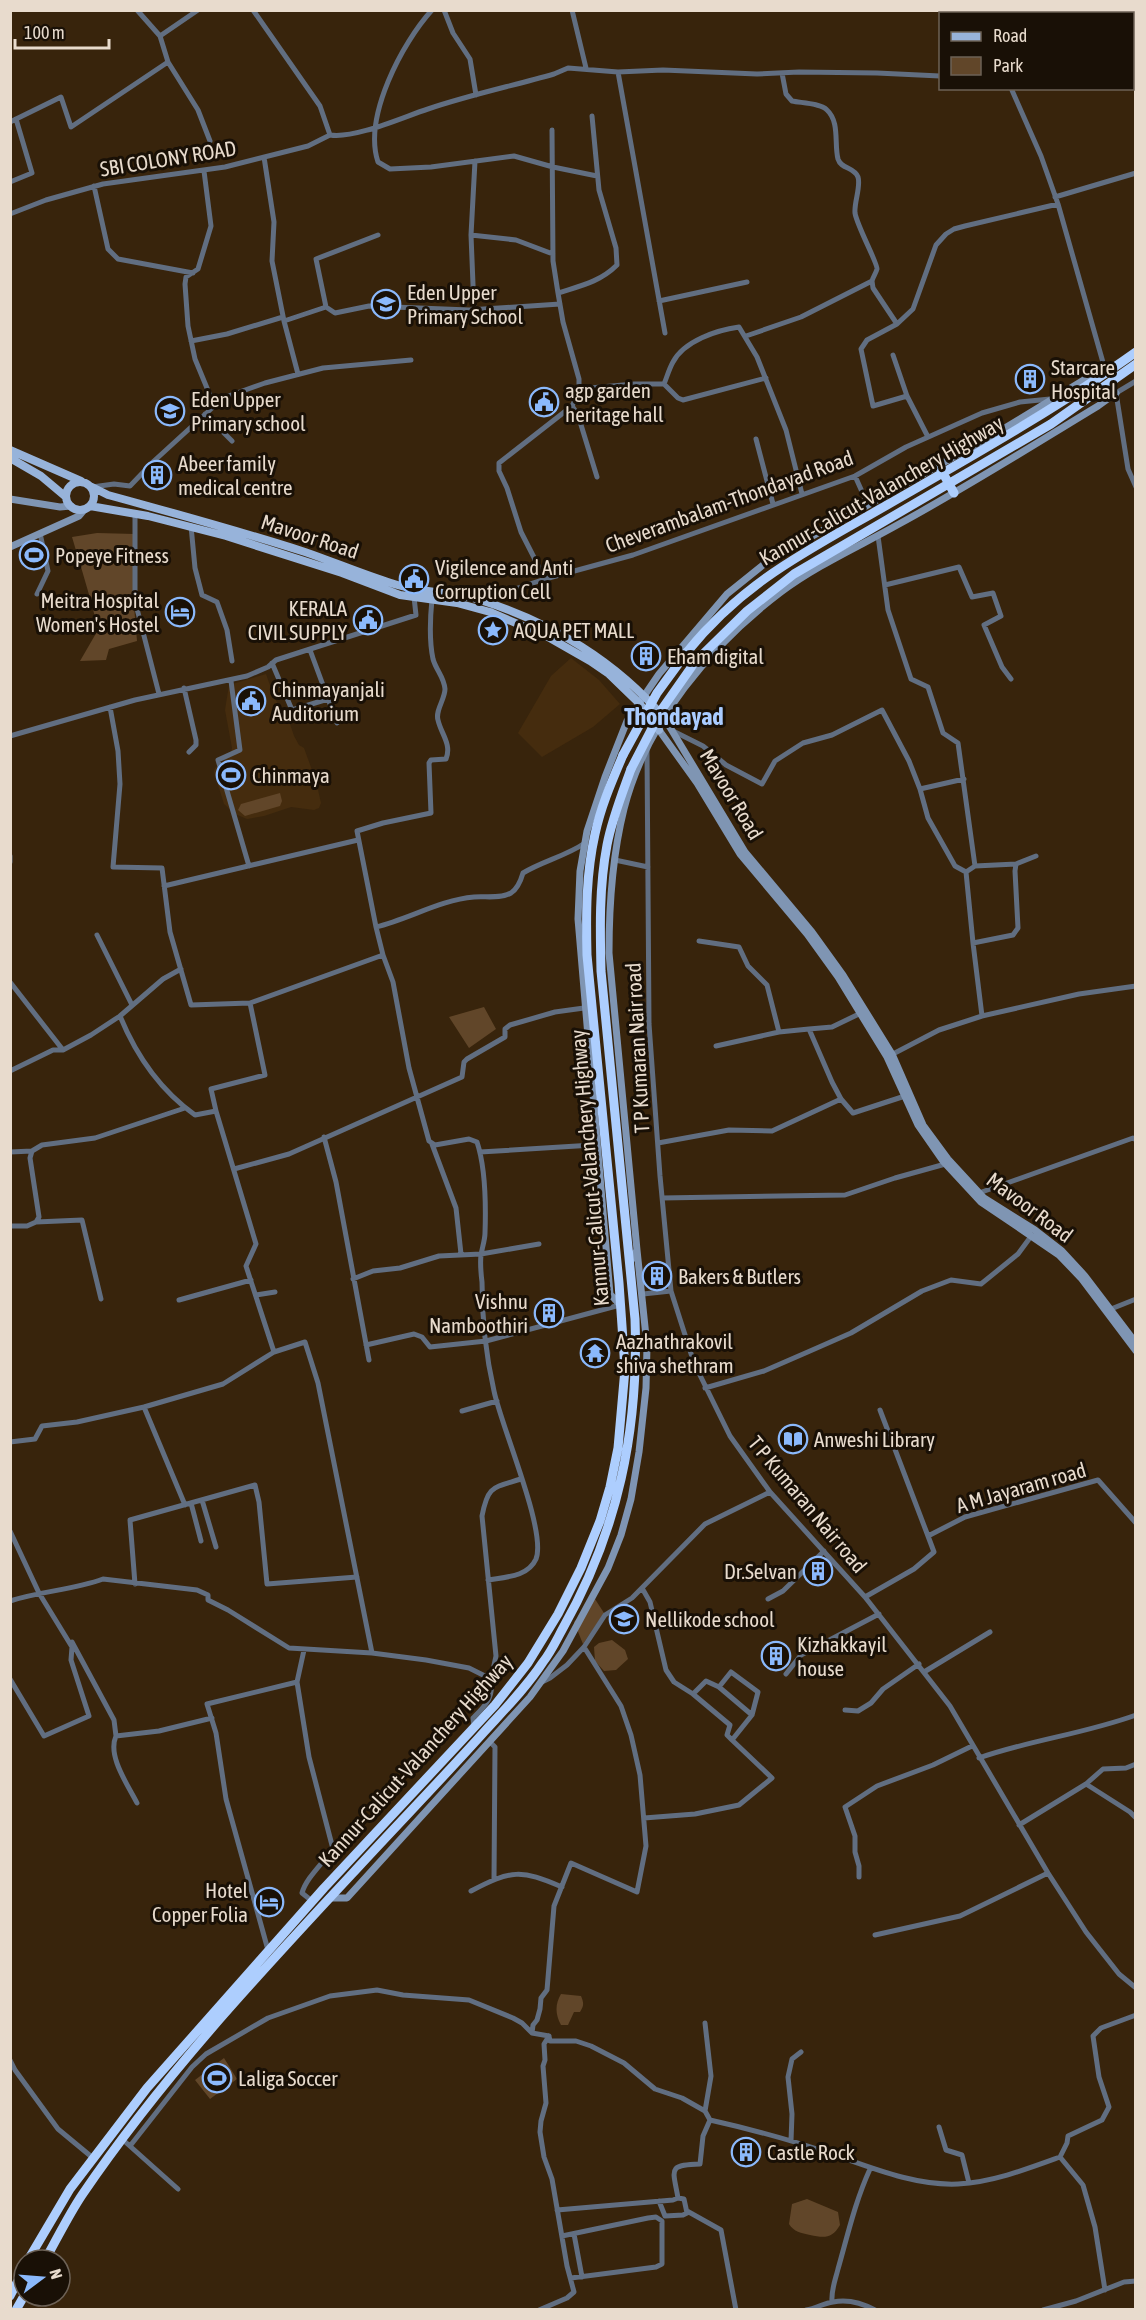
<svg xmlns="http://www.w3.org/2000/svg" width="1146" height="2320" font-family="'Asap Condensed',sans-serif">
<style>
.built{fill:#452c0e}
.green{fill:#614629}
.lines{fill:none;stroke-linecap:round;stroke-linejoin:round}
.street{stroke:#616e81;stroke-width:5}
.secondary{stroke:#7f95b3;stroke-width:7}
.primary{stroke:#97b3da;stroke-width:8}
.highway{stroke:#adcefe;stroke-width:9}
.highway-bridge{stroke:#adcefe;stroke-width:9}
.labels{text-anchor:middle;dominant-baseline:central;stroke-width:6;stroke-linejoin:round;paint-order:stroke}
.street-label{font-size:21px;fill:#e8dbcd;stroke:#191006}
.poi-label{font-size:21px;fill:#e8dbcd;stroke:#191006;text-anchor:start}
.quarter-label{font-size:24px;font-weight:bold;fill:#acf;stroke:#191006}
</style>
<rect width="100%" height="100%" fill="#38240c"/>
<path class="built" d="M571 658 599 680 620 704 593 727 542 757 518 733 551 676Z
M266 674 275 699 290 724 294 736 299 745 304 748 316 781 321 803 319 808 314 810 291 807 264 816 247 819 235 814 224 804 214 772 215 768 230 755 232 748 225 710 229 685Z"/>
<path class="green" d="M97 533 135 534 134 606 137 641 109 649 106 660 80 661 98 630C91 598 81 568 72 537Z
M280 793 282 801 280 806 245 816 238 810 241 804Z
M484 1007 496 1029 469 1048 449 1017Z
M595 1599 604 1613 583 1644 574 1622Z
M612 1640 625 1650 628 1659 616 1670 604 1671 595 1661 594 1647 599 1643Z
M561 1994 581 1996C584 2003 584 2006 580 2012H574L568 2025H561C555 2014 555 2004 561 1994Z
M224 2058 237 2079 210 2099 195 2080Z
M807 2199 838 2212 840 2225C832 2239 824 2238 810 2235 801 2233 794 2232 789 2224L792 2204Z"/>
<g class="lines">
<path class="street" d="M253 10 320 106 330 135C355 139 403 117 428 109 469 95 512 86 554 74L568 68 618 72 663 70 757 74 799 72 877 73 940 76
M432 10C402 43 363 117 378 162L390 169 431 167 514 156 553 167 597 176
M444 10 453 33 470 59 476 95
M572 10 586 68
M983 10 984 14
M160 36 198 10
M1132 39 1136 38
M168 62 198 110 210 141
M618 72 665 333
M782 73 786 94 792 101C801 103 820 103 827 110 840 122 834 144 838 159 841 169 854 167 858 177 861 187 854 202 855 213 857 226 878 264 877 269 876 273 873 277 872 281L873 288 897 324
M1132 78H1136
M1011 88 1041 156 1058 204 1106 373
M10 122 61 97 71 127 168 62 160 36 137 10
M552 130 553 261 558 293
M264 157 274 222 272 261 284 321
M204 171 211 226 198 269 186 277 185 284 188 326 195 359 214 405
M10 182 32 173 16 119
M94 186 108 249 118 259 193 273
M1055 197 1136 173
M10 214 46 200 103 184 225 167 308 146 330 135
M471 235 516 240 553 254
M659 301 747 282
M326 307 335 313 369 306 469 310 560 304
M474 309 471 235 475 161
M746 336 801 317 872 281
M191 341 227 334 283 317
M893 355 907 396 928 437
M298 374 284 321 326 307 316 259 378 235
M1136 381 1116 393 1128 469 1136 487
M664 384C667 377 669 369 673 362 684 341 717 330 739 327L757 357 786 430 802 494
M579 389 634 384H664L678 398 683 400 766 378
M907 396 873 406 861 349 867 340 897 324 913 309 936 245 946 234 954 229 965 226 1058 204
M572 406 578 415 597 477
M205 414 232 441
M756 439 773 504
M855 476 868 505
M92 487 114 484 130 486 154 461 223 398 265 383 323 368 411 360
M135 514V601L159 694
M191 526 195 568 202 595 217 602 227 630 232 661
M878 536 888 610 911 679 928 687 943 733 958 743 975 866
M545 579 521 532 507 488 499 471V463L572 406 579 392V379L563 322 558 293C580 286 600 282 617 265L616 248 599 190 592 116
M885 585 959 567 972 597 993 593 1001 616 984 625 1002 667 1011 679
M37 594 48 571 40 533
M432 599C430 619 429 640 433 659 436 670 444 677 445 689 445 699 435 711 438 720 441 734 452 744 446 759L431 760 429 763 431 813 383 823 357 831 376 927C409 919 440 900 474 897 485 896 501 899 511 893 517 889 521 880 523 873 543 861 566 856 585 843
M482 600 545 579 633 555 855 476 906 447 982 413 1020 402 1050 399
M310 650 337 723
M272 663 292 710 328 699
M231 681 240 750 218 760 249 866
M184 688 196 740V745L189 752
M110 707 118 751 120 784 113 867 162 868 170 932 191 1005 250 1003
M673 731 703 746 726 765 762 784 775 761 803 743 832 735 882 710 909 761 920 789 964 779
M10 736 135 700 247 676 268 667 276 660 416 615 414 597
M647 751 649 1024 660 1176 671 1291 694 1363 730 1436 770 1492 865 1597 950 1706 1048 1873 1086 1932 1119 1974 1136 1988
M920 789 928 818 955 866 966 872
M10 856V862
M615 860 648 867
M164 886 358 840
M97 935 132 1005
M699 941 739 947 748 966 767 985 779 1032
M973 943 966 872 975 866 1016 864
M383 955 393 982 409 1068 429 1141 435 1145 469 1139 477 1142C486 1169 486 1204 485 1233 485 1240 482 1248 481 1255 480 1264 481 1274 482 1282 482 1319 486 1356 494 1391 501 1426 547 1531 536 1559 528 1577 505 1577 488 1580
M10 982 63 1050H53L10 1071
M120 1016 163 979 181 969
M982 1016 1079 994 1136 986
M716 1046 779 1032 809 1029
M63 1050 91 1035 120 1016C136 1055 160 1090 195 1115L216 1111 211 1089 265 1075 250 1003 383 955 376 927
M891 1055 939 1030 982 1016 973 943 1013 935 1018 928 1015 871 1016 864 1036 856
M841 1099 832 1082 809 1029 832 1027 861 1013
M216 1111 256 1244 246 1266 274 1352 305 1342 318 1383 372 1653
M324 1137 336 1182 369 1360
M658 1143 729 1130 772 1131 841 1099 853 1113 905 1096
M432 1144 456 1208 461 1254
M10 1152 32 1151
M480 1152 593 1145
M234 1169 289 1154 462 1077 464 1062 467 1059 505 1037V1029L510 1025 555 1012 584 1008
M979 1193 1133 1138 1136 1140
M662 1198 845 1195 895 1178 949 1163
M36 1222 82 1220 101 1299
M10 1226H27L36 1222 39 1217 30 1158 32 1151 42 1145 95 1138 185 1108
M353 1279 373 1271 400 1268 439 1256 481 1254 539 1244
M643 1294 671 1291
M256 1295 275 1292
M179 1300 251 1280
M1111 1309 1136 1299
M366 1345 414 1334 422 1337 430 1347 486 1341 620 1305
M705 1388 764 1371 810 1351 851 1333 922 1291 951 1280 981 1284 1018 1254 1032 1235
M144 1407 185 1505
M880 1410 928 1536
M462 1411 497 1401
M10 1442 35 1439 42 1426 77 1422 144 1407 223 1384 274 1352
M202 1500 216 1547
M191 1503 201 1541
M10 1531 39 1593 72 1647 71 1660 89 1716 44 1736 10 1679
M135 1584 130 1520 255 1485 259 1502 267 1584 357 1577
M642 1588 650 1602 666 1670 674 1682 693 1694
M865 1597 914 1569 934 1552 928 1536 965 1517 1098 1480 1136 1523
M768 1599 783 1591 824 1551
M10 1601C41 1591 73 1590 103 1579L197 1590 208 1595V1600L228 1610 289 1648 372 1653 426 1660 469 1668 491 1679C494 1698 485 1706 473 1718L474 1726
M72 1642 114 1720 116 1736
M304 1650 297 1682 309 1757 333 1849C323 1863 306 1878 302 1893L312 1901
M924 1672 990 1632
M786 1674 801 1655 879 1614
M491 1679 496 1656 482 1516C488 1485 493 1488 521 1479
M540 1683 550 1678 567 1665 584 1647 605 1615 632 1598 705 1524 770 1492
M719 1687 752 1715
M845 1710 858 1711 871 1703 883 1689 919 1664
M490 1742 495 1747 494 1879
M979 1758C1030 1740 1084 1734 1136 1715
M1086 1784 1103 1769 1126 1768 1136 1764
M137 1803C128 1785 107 1756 116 1736L159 1731 212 1718
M644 1818 695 1814 739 1805 772 1778 732 1740 752 1715 758 1692 731 1672 719 1687 706 1681 693 1694 730 1725 727 1735 732 1740
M1019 1825 1086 1784 1130 1812 1136 1818
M859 1877V1866L855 1852V1836L845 1807 877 1786 933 1765 972 1746
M471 1891C511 1870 521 1869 562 1887
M875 1935 960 1916 1048 1873
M268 1950 226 1799 216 1733 207 1704 297 1682
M705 2023 711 2076 705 2111 710 2120C750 2129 791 2140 829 2153 870 2167 914 2186 958 2184 993 2182 1027 2169 1060 2157L1067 2143 1068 2136 1102 2120 1109 2107 1099 2077 1093 2036 1101 2028 1136 2015
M532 2033 533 2025 537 2020 540 2009 541 1998 547 1990 554 1906 571 1863 637 1892 646 1846 640 1775 631 1735 621 1706 584 1647
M549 2036 550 2041H576L591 2046 624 2063 655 2089 682 2098 705 2111
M10 2060 15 2070 58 2129 93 2158
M939 2127 946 2150 962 2155 969 2183
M122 2139 178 2189
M791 2141 792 2114 788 2077 792 2059 801 2052
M130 2146 192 2067 206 2054 268 2018 330 1996 377 1990 403 1995 469 2000 513 2018 522 2023 532 2033 549 2036
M1060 2157 1083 2185 1095 2227 1105 2290
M659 2201 665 2216 683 2215 687 2213 684 2199 678 2198
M557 2210 673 2200 678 2198C673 2169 667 2165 700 2164L703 2136 710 2120
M687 2211 721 2230 736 2310
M574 2234 582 2277
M562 2236 648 2218 656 2217 662 2221V2264L656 2267 571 2278
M832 2302C831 2290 835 2281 838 2269 848 2234 855 2202 870 2169
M539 2310 567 2298 574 2292 567 2266 552 2179 544 2157 540 2132 541 2121 546 2103 543 2066 545 2060 544 2044 549 2036
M806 2310C817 2308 824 2303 833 2302 848 2299 862 2303 875 2310
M1043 2310 1076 2301 1124 2282 1136 2281"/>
<path class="secondary" d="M10 499 60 507 71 506
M10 547 79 516 84 510
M665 719 745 852 812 932 843 975 892 1054 923 1125 948 1159 984 1198 1035 1230 1062 1251 1085 1276 1136 1343
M659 730 697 783 740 854 807 934 838 977 887 1057 918 1125 943 1161 981 1202 1059 1255 1081 1278 1136 1351
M630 1262 637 1250 609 953C609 905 612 857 624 809 646 722 711 645 781 592 817 565 860 546 899 524 967 487 1032 446 1098 406L1116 393
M620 1305 610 1294 578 919 580 871 587 831 605 777 627 721 659 674 727 594 768 561 1000 431 1092 375 1104 373
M329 1898H347L530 1697 563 1651 608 1568 621 1535 631 1499 639 1452 646 1388 647 1346 637 1250"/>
<path class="primary" d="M10 450 81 481
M10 458 41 476 66 497
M66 496a14 14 0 1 1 28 0a14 14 0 1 1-28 0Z
M92 487 108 495C174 513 240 531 305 552 334 562 362 574 391 583 419 593 451 591 480 600 551 622 617 662 665 719
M90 506 148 516 226 536 342 573 400 595 457 603 490 612 548 637 590 661 609 674 639 703 659 730"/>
<path class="highway" d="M939 466 954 493
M687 652C745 580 809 550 887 505 972 456 1056 409 1136 352
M695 662 747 611 794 574 1051 424 1136 364
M28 2260 70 2189 147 2088 324 1888 495 1705 528 1663 558 1614 581 1568 600 1521 610 1487 618 1448 625 1369 619 1283 587 955C586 914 586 874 595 834 601 806 612 781 623 755
M45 2260C57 2239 68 2216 82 2195 160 2080 256 1977 351 1875 395 1827 440 1781 484 1732 504 1710 526 1688 543 1662 551 1652 557 1639 563 1628 618 1531 639 1430 635 1319L601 971C600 929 599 887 607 845 612 819 622 794 631 769
M10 2296 24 2269
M16 2310 24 2296"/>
<path class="highway-bridge" d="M623 755 657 693 687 652
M631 769 662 709 695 662"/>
</g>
<defs>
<g id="school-ring" transform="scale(1.5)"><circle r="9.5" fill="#191006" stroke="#8bb9fc" stroke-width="1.5"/><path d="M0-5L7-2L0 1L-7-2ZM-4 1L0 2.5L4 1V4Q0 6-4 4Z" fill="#8bb9fc"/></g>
<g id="building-ring" transform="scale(1.5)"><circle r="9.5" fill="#191006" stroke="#8bb9fc" stroke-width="1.5"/><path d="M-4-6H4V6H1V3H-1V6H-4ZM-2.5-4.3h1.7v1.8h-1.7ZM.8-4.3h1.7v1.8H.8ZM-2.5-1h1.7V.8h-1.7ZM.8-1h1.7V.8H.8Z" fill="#8bb9fc"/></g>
<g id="civic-ring" transform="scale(1.5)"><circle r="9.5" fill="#191006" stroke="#8bb9fc" stroke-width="1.5"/><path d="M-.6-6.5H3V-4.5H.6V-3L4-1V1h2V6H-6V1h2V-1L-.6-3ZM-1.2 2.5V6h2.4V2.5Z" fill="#8bb9fc"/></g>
<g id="stadium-ring" transform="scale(1.5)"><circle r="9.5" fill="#191006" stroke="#8bb9fc" stroke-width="1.5"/><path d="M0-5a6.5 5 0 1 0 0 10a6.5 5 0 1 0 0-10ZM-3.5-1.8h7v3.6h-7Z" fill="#8bb9fc"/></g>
<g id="hotel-ring" transform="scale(1.5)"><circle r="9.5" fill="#191006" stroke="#8bb9fc" stroke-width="1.5"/><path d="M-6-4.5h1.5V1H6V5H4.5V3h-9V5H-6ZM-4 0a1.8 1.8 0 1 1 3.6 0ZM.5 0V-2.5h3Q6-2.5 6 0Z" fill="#8bb9fc"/></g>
<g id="sight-ring" transform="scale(1.5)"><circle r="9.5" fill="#191006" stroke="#8bb9fc" stroke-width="1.5"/><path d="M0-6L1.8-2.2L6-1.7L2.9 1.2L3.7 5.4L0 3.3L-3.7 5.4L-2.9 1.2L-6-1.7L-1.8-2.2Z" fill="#8bb9fc"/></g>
<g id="temple-ring" transform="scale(1.5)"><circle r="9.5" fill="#191006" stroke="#8bb9fc" stroke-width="1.5"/><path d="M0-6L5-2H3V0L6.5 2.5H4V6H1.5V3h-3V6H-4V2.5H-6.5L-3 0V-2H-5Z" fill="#8bb9fc"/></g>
<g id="library-ring" transform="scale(1.5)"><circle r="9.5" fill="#191006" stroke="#8bb9fc" stroke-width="1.5"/><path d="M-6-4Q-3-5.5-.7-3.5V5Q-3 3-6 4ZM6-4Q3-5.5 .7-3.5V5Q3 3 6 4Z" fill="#8bb9fc"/></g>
</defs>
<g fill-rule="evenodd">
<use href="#school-ring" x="386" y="304"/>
<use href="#building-ring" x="1030" y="379"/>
<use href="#civic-ring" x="544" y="402"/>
<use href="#school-ring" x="170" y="411"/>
<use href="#building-ring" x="157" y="475"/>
<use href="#stadium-ring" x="34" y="555"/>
<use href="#civic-ring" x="414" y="579"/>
<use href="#hotel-ring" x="180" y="612"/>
<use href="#civic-ring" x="368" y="620"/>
<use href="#sight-ring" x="493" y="630"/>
<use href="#building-ring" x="646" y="656"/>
<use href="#civic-ring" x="251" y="701"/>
<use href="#stadium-ring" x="231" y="775"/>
<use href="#building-ring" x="657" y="1276"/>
<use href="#building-ring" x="549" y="1313"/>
<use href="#temple-ring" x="595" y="1353"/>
<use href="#library-ring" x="793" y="1439"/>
<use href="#building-ring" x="818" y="1571"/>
<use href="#school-ring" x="624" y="1619"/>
<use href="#building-ring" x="776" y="1656"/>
<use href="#hotel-ring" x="269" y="1902"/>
<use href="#stadium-ring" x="217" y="2078"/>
<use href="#building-ring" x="746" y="2152"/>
</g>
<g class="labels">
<g class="street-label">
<text transform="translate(168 158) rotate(-9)">SBI COLONY ROAD</text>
<text transform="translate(881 490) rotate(-30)">Kannur-Calicut-Valanchery Highway</text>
<text transform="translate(729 501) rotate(-20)">Cheverambalam-Thondayad Road</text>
<text transform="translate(310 536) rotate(18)">Mavoor Road</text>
<text transform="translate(732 794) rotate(59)">Mavoor Road</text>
<text transform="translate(637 1048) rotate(-93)">T P Kumaran Nair road</text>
<text transform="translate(589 1168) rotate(-95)">Kannur-Calicut-Valanchery Highway</text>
<text transform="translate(1030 1207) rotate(37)">Mavoor Road</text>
<text transform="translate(1021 1487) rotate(-16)">A M Jayaram road</text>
<text transform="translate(808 1504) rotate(50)">T P Kumaran Nair road</text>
<text transform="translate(415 1760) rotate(-48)">Kannur-Calicut-Valanchery Highway</text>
</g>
<g class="poi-label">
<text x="407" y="292">Eden Upper<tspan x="407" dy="24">Primary School</tspan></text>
<text x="1051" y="367">Starcare<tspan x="1051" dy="24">Hospital</tspan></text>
<text x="565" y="390">agp garden<tspan x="565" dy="24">heritage hall</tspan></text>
<text x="191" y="399">Eden Upper<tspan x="191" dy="24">Primary school</tspan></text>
<text x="178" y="463">Abeer family<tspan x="178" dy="24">medical centre</tspan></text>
<text x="55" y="555">Popeye Fitness</text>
<text x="435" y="567">Vigilence and Anti<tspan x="435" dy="24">Corruption Cell</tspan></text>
<text x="159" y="600" text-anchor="end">Meitra Hospital<tspan x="159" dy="24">Women's Hostel</tspan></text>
<text x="347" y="608" text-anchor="end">KERALA<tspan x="347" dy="24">CIVIL SUPPLY</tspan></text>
<text x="514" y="630">AQUA PET MALL</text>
<text x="667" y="656">Eham digital</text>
<text x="272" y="689">Chinmayanjali<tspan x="272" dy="24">Auditorium</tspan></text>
<text x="252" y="775">Chinmaya</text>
<text x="678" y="1276">Bakers &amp; Butlers</text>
<text x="528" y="1301" text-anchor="end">Vishnu<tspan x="528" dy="24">Namboothiri</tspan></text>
<text x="616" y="1341">Aazhathrakovil<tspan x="616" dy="24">shiva shethram</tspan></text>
<text x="814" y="1439">Anweshi Library</text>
<text x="797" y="1571" text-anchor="end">Dr.Selvan</text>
<text x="645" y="1619">Nellikode school</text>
<text x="797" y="1644">Kizhakkayil<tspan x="797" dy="24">house</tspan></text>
<text x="248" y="1890" text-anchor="end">Hotel<tspan x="248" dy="24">Copper Folia</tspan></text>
<text x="238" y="2078">Laliga Soccer</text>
<text x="767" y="2152">Castle Rock</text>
</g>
<g class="quarter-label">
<text x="674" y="716">Thondayad</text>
</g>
</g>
<rect width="1146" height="2320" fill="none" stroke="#e8dbcd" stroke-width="24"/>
<rect x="939" y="12" width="195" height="78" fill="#191006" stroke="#6c6156" stroke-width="1.5"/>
<rect x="951" y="32" width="30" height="9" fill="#97b3da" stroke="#6c6156" stroke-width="1.5"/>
<text x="993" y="42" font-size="18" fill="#e8dbcd">Road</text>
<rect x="951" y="57" width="30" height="18" fill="#614629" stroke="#6c6156" stroke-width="1.5"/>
<text x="993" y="72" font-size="18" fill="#e8dbcd">Park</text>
<g transform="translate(42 2278) rotate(74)"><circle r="28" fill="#191006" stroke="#6c6156" stroke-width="1.5"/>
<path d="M0-4.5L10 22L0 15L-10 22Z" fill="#8bb9fc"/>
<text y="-9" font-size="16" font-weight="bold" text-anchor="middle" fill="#e8dbcd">N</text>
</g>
<path d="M15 39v9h94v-9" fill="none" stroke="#e8dbcd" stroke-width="3"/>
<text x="24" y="39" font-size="18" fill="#e8dbcd" stroke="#191006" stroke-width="4.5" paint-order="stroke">100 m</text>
</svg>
